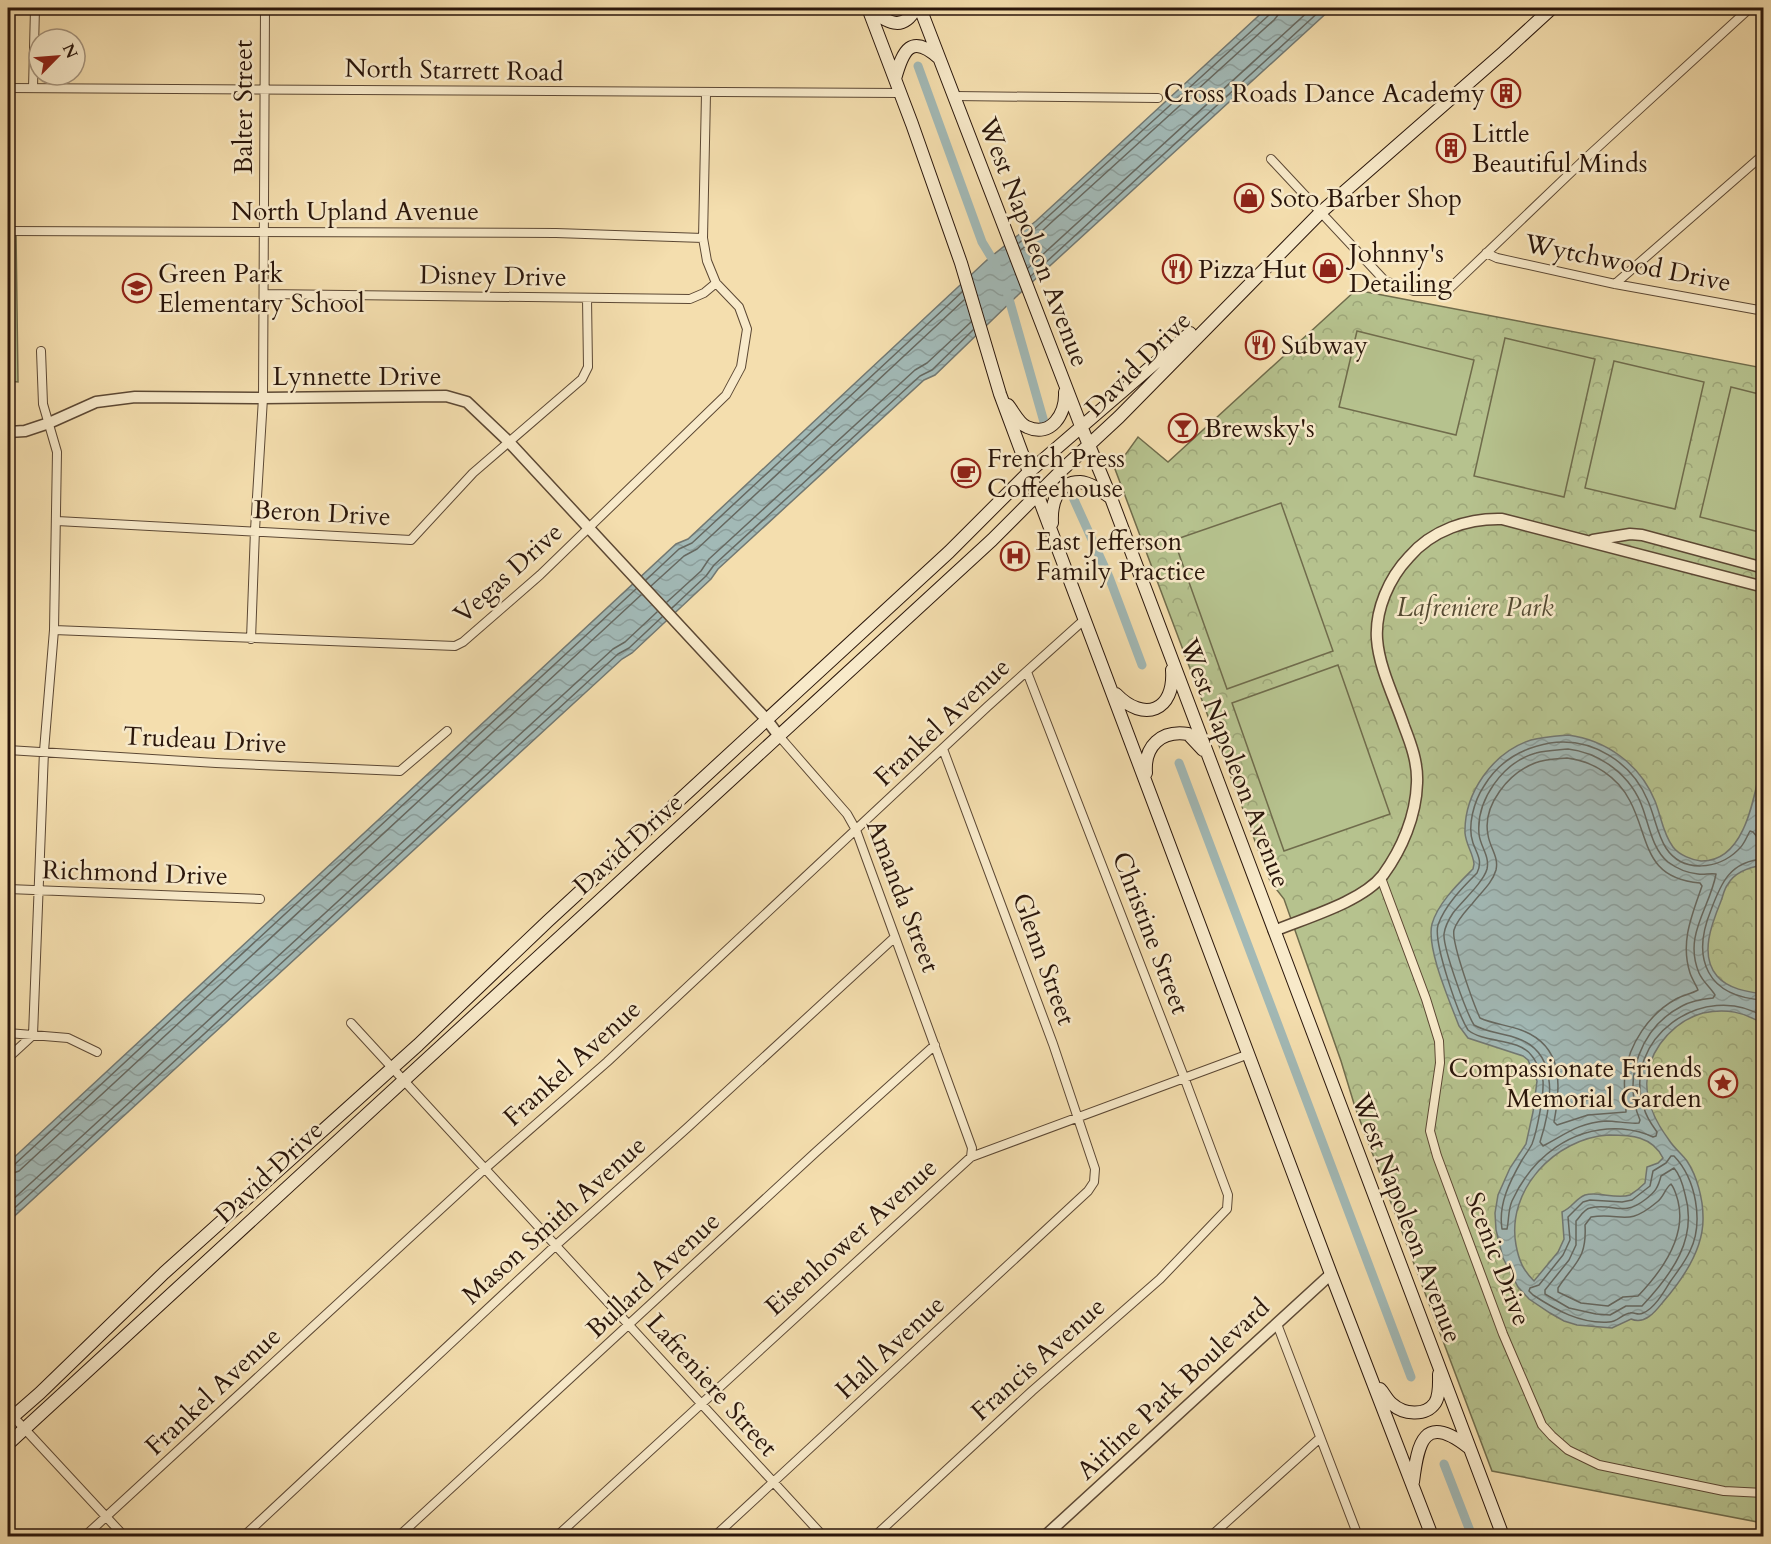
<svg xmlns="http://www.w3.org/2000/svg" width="1771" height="1544" font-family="Cardo,serif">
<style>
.park{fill:url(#park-crowns);stroke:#706c4c;stroke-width:1.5}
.pitch{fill:#b6c28e;stroke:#706c4c;stroke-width:1.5}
.water{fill:url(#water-waves);stroke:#727872;stroke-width:1.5;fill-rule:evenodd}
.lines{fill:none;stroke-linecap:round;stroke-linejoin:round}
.shore{stroke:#666860;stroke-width:1.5}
.canal{stroke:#a2b9b6;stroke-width:9}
.minor-casing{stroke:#5c4834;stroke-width:10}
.tertiary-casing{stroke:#5c4834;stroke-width:13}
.secondary-casing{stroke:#2a160b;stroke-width:14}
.minor{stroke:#f8eaca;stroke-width:8}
.tertiary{stroke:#f8eaca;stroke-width:10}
.secondary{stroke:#f8eaca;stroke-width:12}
.labels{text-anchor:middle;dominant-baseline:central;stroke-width:5;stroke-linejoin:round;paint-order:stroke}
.street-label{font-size:26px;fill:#2a160b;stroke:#f8eaca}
.poi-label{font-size:26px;fill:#2a160b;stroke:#f8eaca;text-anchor:start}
.park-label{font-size:26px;font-style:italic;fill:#544a32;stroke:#f8eaca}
</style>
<defs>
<pattern id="park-crowns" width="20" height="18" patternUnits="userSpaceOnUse" patternTransform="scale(1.5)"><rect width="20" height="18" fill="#b6c28e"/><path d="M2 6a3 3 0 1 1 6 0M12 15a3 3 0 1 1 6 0" fill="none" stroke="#9da679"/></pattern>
<pattern id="water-waves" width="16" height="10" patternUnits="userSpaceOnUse" patternTransform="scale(1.5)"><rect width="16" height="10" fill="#a2b9b6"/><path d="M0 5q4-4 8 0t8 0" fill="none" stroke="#8c9e9b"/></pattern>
</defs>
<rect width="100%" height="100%" fill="#f4deae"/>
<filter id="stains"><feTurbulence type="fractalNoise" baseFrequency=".00333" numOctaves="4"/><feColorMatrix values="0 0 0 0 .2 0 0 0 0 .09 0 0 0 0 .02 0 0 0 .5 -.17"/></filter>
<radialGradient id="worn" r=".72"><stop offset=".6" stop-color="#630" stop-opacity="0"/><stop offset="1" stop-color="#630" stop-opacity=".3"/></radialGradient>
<path class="park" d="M8 232 16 233 18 382 8 381Z
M1356 290 1763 368V1523L1492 1471 1355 1107 1341 1061 1284 899 1270 881 1115 469 1138 437 1168 462Z"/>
<path class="pitch" d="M1357 331 1474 360 1456 435 1339 407Z
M1505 338 1595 359 1564 497 1474 476Z
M1614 361 1704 382 1675 509 1585 488Z
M1731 387 1763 395V533L1700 517Z
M1281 503 1333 651 1227 689 1174 540Z
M1338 665 1390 814 1284 851 1232 703Z"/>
<path class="water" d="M1267 8H1332L1018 295 935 375 924 380 718 569 711 579 632 653 622 659 8 1222V1163L676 544 688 539 988 259 1036 221Z
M1568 735C1606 740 1640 764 1655 801 1661 816 1663 834 1673 847 1679 855 1692 860 1701 861 1748 862 1755 789 1763 755V804L1758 827 1763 837V865C1750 867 1735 872 1728 884 1724 889 1723 896 1721 901 1712 923 1699 955 1717 976 1728 989 1748 992 1763 994V1024C1744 1012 1726 1008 1703 1013 1685 1018 1671 1029 1660 1044 1637 1077 1647 1111 1669 1140 1674 1148 1682 1154 1687 1161 1697 1176 1703 1199 1703 1217 1704 1248 1683 1279 1663 1302 1655 1312 1645 1325 1631 1319L1612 1328 1577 1325 1564 1321 1550 1313 1529 1299 1518 1287 1503 1258 1496 1230 1495 1213 1498 1195 1510 1168 1526 1144 1533 1112 1537 1081 1528 1060 1523 1056 1468 1038 1459 1026C1450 1002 1426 948 1432 924 1438 903 1458 884 1473 869L1474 864C1473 853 1466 845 1465 833 1464 793 1493 752 1531 740 1542 737 1556 736 1568 735ZM1609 1135C1631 1135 1652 1136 1663 1158L1658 1163 1647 1167 1645 1183C1641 1187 1635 1192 1630 1195 1616 1200 1599 1191 1585 1195 1575 1199 1572 1208 1562 1212L1564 1239 1558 1252 1534 1281C1523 1270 1519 1261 1516 1245 1506 1190 1555 1138 1609 1135Z"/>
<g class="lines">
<path class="shore" d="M1019 243 1269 15 1271 8
M1021 250 1274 20 1278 15 1279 8
M1028 268 1312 8
M1031 276 1323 8
M646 580 679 549 692 543 962 292
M651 586 684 556 697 549 964 300
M667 602 701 571 709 559 915 370 927 363 971 322
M672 608 706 576 714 565 920 376 932 370 973 330
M1568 749C1601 753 1632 776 1643 809 1649 826 1653 850 1668 862 1676 868 1688 873 1698 874 1704 875 1710 873 1716 874 1710 908 1683 935 1699 973 1703 982 1710 987 1715 995L1713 998C1703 999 1691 1001 1682 1006 1641 1027 1622 1078 1640 1120L1639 1123C1629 1124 1617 1121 1606 1121 1578 1123 1566 1134 1543 1146L1540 1142C1551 1108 1561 1055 1519 1039 1505 1033 1487 1033 1474 1025 1466 1012 1443 948 1444 934 1445 926 1449 919 1453 913 1462 901 1483 883 1487 869 1490 856 1480 846 1479 834 1476 800 1503 762 1536 753 1546 750 1558 750 1568 749Z
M1567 758C1593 761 1618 777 1630 801 1650 839 1643 878 1700 883L1702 886C1692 915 1680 942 1690 973 1692 979 1696 985 1698 990 1691 994 1683 995 1676 999 1649 1014 1629 1044 1625 1074 1623 1087 1626 1099 1626 1112L1588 1115 1557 1125 1554 1122C1561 1085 1564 1046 1521 1030 1508 1025 1493 1024 1480 1018 1474 1005 1451 942 1454 930 1457 920 1465 912 1472 904 1480 893 1492 884 1496 870 1499 857 1490 848 1488 835 1482 805 1509 773 1535 763 1545 759 1557 759 1567 758Z
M1764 839 1758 838 1753 832 1750 831C1746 838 1744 845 1738 850 1719 869 1683 874 1666 848 1657 834 1655 817 1648 801 1632 762 1592 737 1550 743 1522 748 1499 761 1484 786 1474 801 1467 826 1473 843 1477 854 1483 861 1477 873 1463 887 1445 905 1438 925 1433 942 1458 1014 1468 1030 1485 1044 1518 1037 1532 1056 1536 1061 1542 1074 1543 1081 1544 1095 1537 1131 1532 1144 1529 1150 1525 1155 1522 1160 1510 1181 1498 1204 1502 1229H1507C1509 1220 1508 1210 1512 1201 1532 1157 1572 1126 1622 1129 1633 1130 1643 1132 1653 1137L1656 1136 1657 1132C1652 1125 1646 1117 1644 1108 1620 1039 1704 979 1764 1017
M1764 859C1730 861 1721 883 1711 910 1691 959 1707 997 1764 1000
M1671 1156H1674C1696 1179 1704 1222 1690 1251 1685 1262 1677 1272 1670 1282 1664 1292 1654 1309 1643 1313 1638 1316 1635 1312 1630 1313 1622 1314 1617 1322 1609 1322 1580 1324 1556 1310 1533 1295L1529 1291 1530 1288 1539 1285 1563 1255 1570 1240 1568 1217 1583 1202 1590 1200 1622 1202 1632 1200 1650 1186 1653 1171 1666 1163Z
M8 1167 14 1165 636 589
M1674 1168C1680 1175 1683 1185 1685 1194 1698 1239 1672 1274 1642 1306H1626L1610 1315 1596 1314 1569 1308 1545 1294V1290L1569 1260 1576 1245V1221C1580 1217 1584 1209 1590 1208 1613 1202 1622 1218 1646 1199 1655 1192 1658 1188 1661 1176Z
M8 1175 19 1171 641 595
M1671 1184C1675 1189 1676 1194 1678 1201 1687 1237 1662 1271 1638 1296L1623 1297 1608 1306 1581 1303 1558 1292V1288C1575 1262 1587 1259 1585 1225L1591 1217C1623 1212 1626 1228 1657 1202 1664 1197 1665 1188 1671 1184Z
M8 1204 613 649 625 642 657 612
M8 1214 618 654 629 648 662 617"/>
<path class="canal" d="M918 66 982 242 996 265
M1007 292 1044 422
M1071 493 1109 577 1142 665
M1179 763 1411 1377
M1444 1464 1472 1536"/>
<g class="minor-casing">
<path id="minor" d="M1763 8H1764
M8 88 901 93
M33 88 35 8
M954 96 1158 98
M1271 159 1385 281 1414 291H1440L1450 288 1586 158 1750 8
M8 231 556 233 703 238
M1486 253 1497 258 1615 284 1764 311
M1615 284 1764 154
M264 294 690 299 704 293 716 283
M57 521 411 540 473 473 582 379 588 367 587 298
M54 630 455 646 463 642 540 575 726 395 741 367 747 329 739 307 716 283 707 261 703 238 706 94
M251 639 255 530 263 398 265 8
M779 736 847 814 856 830 972 1148 971 1157
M8 750 216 763 400 771 447 731
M1381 878 1426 999 1439 1041 1440 1063 1430 1131 1437 1156 1503 1334 1542 1425 1552 1436 1568 1450 1599 1465 1724 1491 1764 1493
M8 889 260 899
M351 1023 823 1536
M8 1033 68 1038 97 1052
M8 1058 33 1035 44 751 54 630 57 452 43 404 41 351
M1277 1324 1358 1536
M8 1411 124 1536
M85 1536 480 1173 607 1062 987 707 1085 619
M244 1536 555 1246 687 1128 895 937
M399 1536 816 1152 935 1045
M557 1536 971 1157 1249 1054
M715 1536 1088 1191 1094 1182 1095 1169 1053 1044 943 749
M875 1536 1032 1391 1160 1279 1227 1209 1228 1195 1184 1077 1027 672
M1211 1536 1320 1438"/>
</g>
<g class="tertiary-casing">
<path id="tertiary" d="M8 432 25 431 49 423 96 402 135 397 263 398 446 396 467 402 508 441 767 720 779 736
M1593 540 1630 534 1642 535 1764 568
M1274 931C1305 918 1362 902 1383 875 1402 849 1416 816 1417 783 1418 763 1411 744 1404 726 1395 699 1379 668 1377 639 1375 610 1389 578 1409 557 1432 530 1468 518 1502 519L1764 587
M1045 1536 1331 1274"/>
</g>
<g class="secondary-casing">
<path id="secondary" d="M868 8 912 124 961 263 1000 394 1029 472 1331 1274 1432 1536
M869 8C886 21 902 34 916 8
M920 8 1081 426 1111 498 1503 1536
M895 79C903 50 911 33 939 58
M1008 405C1013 411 1019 424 1027 427 1051 438 1066 414 1065 392
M1052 523C1051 505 1056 482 1080 482 1091 483 1101 491 1110 497
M1116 694C1144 723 1175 711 1172 670
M1146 773C1144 746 1161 730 1188 734L1203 750
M1380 1389C1384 1393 1387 1400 1392 1404 1403 1414 1425 1417 1435 1403 1440 1395 1439 1383 1439 1374
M8 1421 40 1393 164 1273 418 1045 548 921 949 552 1029 472 1190 333
M8 1444 992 540 1064 468 1119 417 1320 213 1504 52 1552 8
M1413 1482C1418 1442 1424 1413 1468 1447"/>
</g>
<use href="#minor" class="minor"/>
<use href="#tertiary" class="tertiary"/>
<use href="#secondary" class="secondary"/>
</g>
<defs>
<g id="building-ring" transform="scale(1.5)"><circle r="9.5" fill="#f8eaca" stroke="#8f2418" stroke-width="1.5"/><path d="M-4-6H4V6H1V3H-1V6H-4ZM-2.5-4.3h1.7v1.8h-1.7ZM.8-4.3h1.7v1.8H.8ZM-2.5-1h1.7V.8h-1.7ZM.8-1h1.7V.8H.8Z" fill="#8f2418"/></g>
<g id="shop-ring" transform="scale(1.5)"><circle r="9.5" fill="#f8eaca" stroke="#8f2418" stroke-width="1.5"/><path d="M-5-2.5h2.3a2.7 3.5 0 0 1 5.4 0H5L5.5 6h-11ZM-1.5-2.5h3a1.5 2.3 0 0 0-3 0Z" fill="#8f2418"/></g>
<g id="restaurant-ring" transform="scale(1.5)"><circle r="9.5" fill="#f8eaca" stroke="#8f2418" stroke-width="1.5"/><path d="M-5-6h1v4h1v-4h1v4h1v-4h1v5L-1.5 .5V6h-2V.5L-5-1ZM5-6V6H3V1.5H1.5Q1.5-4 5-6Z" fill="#8f2418"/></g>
<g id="school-ring" transform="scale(1.5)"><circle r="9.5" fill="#f8eaca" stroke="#8f2418" stroke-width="1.5"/><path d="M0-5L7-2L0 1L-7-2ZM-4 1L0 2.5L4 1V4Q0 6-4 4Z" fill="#8f2418"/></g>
<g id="bar-ring" transform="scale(1.5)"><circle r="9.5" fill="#f8eaca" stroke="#8f2418" stroke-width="1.5"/><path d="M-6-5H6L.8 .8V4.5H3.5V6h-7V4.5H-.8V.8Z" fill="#8f2418"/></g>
<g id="cafe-ring" transform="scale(1.5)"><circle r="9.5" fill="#f8eaca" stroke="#8f2418" stroke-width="1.5"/><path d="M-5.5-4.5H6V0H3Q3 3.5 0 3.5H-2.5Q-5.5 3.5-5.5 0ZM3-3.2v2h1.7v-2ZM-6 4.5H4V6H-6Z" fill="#8f2418"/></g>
<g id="hospital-ring" transform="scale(1.5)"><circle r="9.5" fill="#f8eaca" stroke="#8f2418" stroke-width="1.5"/><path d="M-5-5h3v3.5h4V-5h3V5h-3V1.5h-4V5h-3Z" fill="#8f2418"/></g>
<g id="sight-ring" transform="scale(1.5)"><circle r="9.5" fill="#f8eaca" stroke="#8f2418" stroke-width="1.5"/><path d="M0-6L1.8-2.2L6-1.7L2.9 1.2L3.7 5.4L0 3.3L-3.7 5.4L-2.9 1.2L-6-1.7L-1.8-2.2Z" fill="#8f2418"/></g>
</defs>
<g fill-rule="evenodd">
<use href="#building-ring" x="1506" y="93"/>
<use href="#building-ring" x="1451" y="148"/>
<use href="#shop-ring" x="1249" y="198"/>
<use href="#shop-ring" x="1328" y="268"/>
<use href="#restaurant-ring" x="1177" y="269"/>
<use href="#school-ring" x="137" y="288"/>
<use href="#restaurant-ring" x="1260" y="345"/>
<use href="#bar-ring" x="1183" y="428"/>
<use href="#cafe-ring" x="966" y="473"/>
<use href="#hospital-ring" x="1015" y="556"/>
<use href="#sight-ring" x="1723" y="1083"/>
</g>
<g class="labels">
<g class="street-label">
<text transform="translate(454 70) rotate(1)">North Starrett Road</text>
<text transform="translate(243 107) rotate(-90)">Balter Street</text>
<text x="355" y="211">North Upland Avenue</text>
<text transform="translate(1034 242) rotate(69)">West Napoleon Avenue</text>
<text transform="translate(1628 263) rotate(11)">Wytchwood Drive</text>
<text transform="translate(493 276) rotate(1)">Disney Drive</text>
<text transform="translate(1138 364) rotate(-45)">David Drive</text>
<text x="357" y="376">Lynnette Drive</text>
<text transform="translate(322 513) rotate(3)">Beron Drive</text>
<text transform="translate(508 573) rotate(-42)">Vegas Drive</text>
<text transform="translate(942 722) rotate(-43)">Frankel Avenue</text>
<text transform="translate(205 740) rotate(3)">Trudeau Drive</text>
<text transform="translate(1235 763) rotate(69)">West Napoleon Avenue</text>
<text transform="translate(628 844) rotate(-42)">David Drive</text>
<text transform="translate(135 873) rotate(2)">Richmond Drive</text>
<text transform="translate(903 896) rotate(69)">Amanda Street</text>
<text transform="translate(1151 933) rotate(69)">Christine Street</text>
<text transform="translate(1044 959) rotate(70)">Glenn Street</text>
<text transform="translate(572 1063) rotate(-42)">Frankel Avenue</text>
<text transform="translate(269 1172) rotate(-43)">David Drive</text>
<text transform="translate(1407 1218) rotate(69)">West Napoleon Avenue</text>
<text transform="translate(554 1220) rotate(-42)">Mason Smith Avenue</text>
<text transform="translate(851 1237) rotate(-42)">Eisenhower Avenue</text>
<text transform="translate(1498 1259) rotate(69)">Scenic Drive</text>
<text transform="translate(653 1275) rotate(-43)">Bullard Avenue</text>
<text transform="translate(890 1347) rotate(-43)">Hall Avenue</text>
<text transform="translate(1038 1359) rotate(-42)">Francis Avenue</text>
<text transform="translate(712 1385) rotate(48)">Lafreniere Street</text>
<text transform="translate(1173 1389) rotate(-43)">Airline Park Boulevard</text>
<text transform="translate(213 1391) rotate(-43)">Frankel Avenue</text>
</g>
<g class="poi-label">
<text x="1485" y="93" text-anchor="end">Cross Roads Dance Academy</text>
<text x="1472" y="133">Little<tspan x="1472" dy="30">Beautiful Minds</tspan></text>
<text x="1270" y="198">Soto Barber Shop</text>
<text x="1349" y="253">Johnny's<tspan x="1349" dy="30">Detailing</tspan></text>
<text x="1198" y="269">Pizza Hut</text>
<text x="158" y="273">Green Park<tspan x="158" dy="30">Elementary School</tspan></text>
<text x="1281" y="345">Subway</text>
<text x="1204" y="428">Brewsky's</text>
<text x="987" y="458">French Press<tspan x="987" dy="30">Coffeehouse</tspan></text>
<text x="1036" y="541">East Jefferson<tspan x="1036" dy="30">Family Practice</tspan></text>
<text x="1702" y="1068" text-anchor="end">Compassionate Friends<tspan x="1702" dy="30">Memorial Garden</tspan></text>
</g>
<g class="park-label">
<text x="1475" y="607">Lafreniere Park</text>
</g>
</g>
<rect width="1771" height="1544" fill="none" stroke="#f4deae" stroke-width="30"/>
<rect x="9" y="9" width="1753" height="1526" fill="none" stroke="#2a160b" stroke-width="3"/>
<rect x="15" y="15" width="1741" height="1514" fill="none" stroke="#2a160b" stroke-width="1.5"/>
<g transform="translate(57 57) rotate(65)"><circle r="28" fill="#f8eaca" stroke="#a6957e" stroke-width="1.5"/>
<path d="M0-4.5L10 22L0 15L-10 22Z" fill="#8f2418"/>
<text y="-9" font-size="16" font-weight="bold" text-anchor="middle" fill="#2a160b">N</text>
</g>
<rect width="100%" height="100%" filter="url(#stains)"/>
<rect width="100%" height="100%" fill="url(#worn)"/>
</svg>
